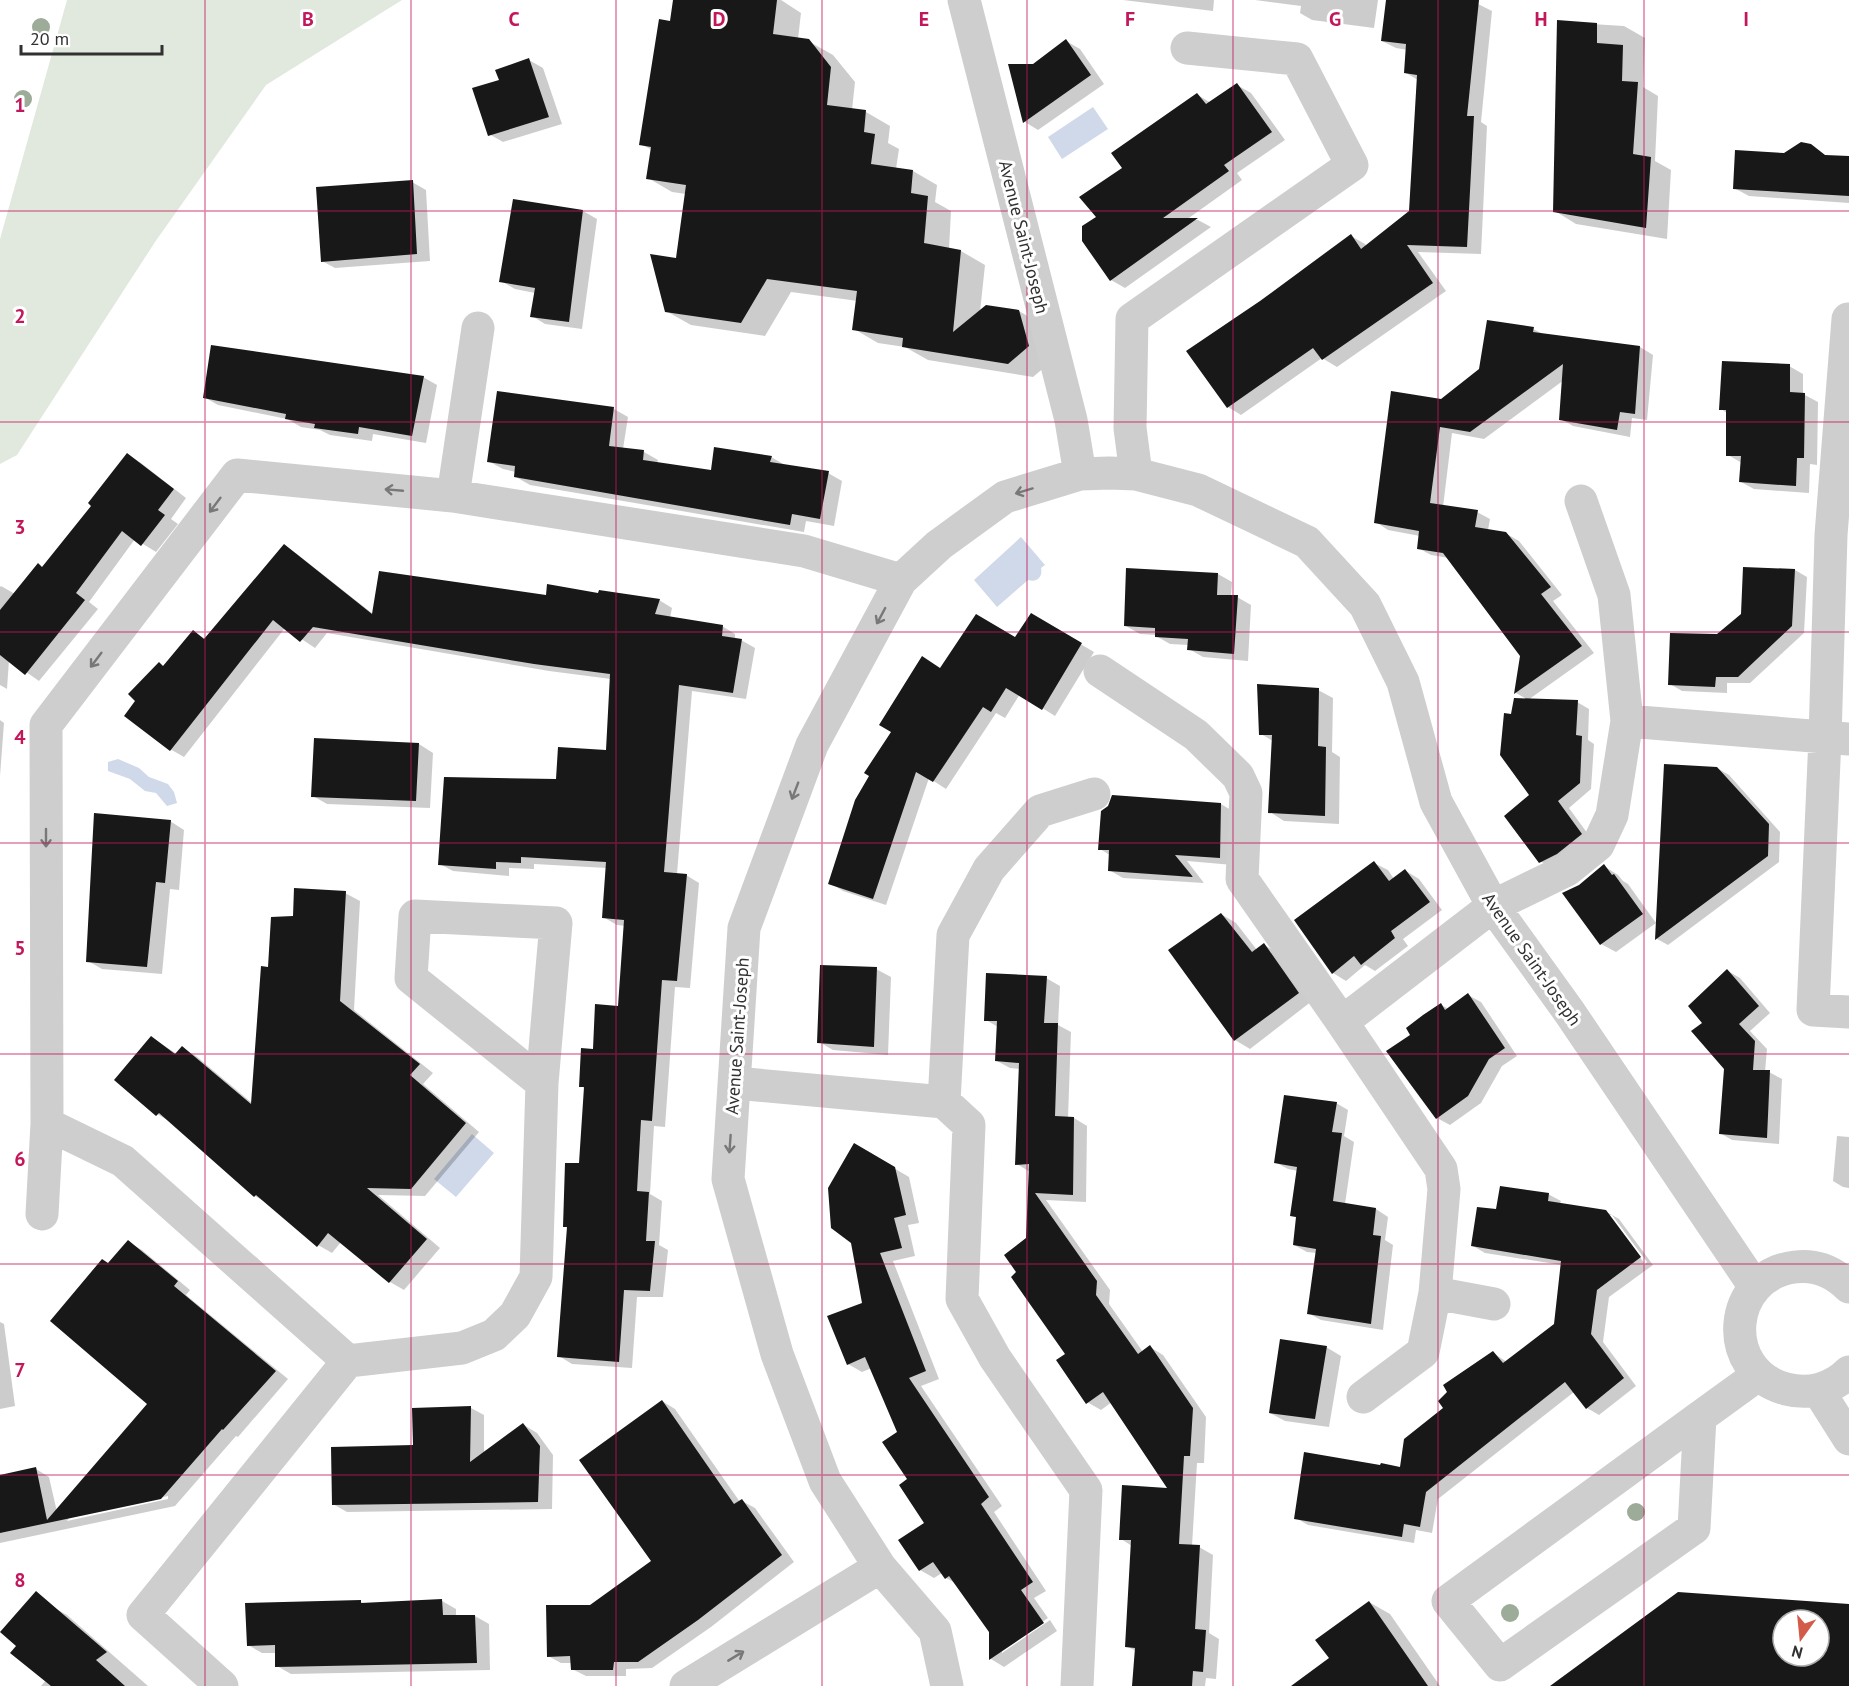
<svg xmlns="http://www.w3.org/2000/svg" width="1849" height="1686" font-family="'PT Sans',sans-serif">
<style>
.green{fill:#e1e9de}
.water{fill:#cfd9e9}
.shadow{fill:#0003;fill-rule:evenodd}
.building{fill:#181818;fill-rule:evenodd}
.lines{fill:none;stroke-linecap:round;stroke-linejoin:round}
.minor{stroke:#cecece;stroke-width:33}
.tree{fill:#9dac98}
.oneway{stroke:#787878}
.grid{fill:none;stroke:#c2185b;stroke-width:1.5;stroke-opacity:0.55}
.labels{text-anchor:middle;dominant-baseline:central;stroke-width:6;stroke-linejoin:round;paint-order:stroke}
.street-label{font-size:18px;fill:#313131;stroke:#fff}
.grid-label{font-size:20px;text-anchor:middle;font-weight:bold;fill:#c2185b;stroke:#fff;stroke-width:6;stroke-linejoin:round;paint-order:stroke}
</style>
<rect width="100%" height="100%" fill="#fff"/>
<path class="green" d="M67 0H402L266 85 155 242 17 455 0 464V239Z"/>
<path class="water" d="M1093 107 1108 129 1062 159 1048 137Z
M1021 537 1045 565 1041 568C1043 577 1037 583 1028 580L997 607 974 580Z
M118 759 139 768 149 777 168 784 174 792 177 803 167 806 156 793 145 791 130 779 108 771V762Z
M472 1134 494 1153 456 1197 434 1179Z"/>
<path class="shadow" d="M674 0H781L801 13 798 39 808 41 833 55 855 82 852 110 866 112 890 126 888 143 899 149 896 169 913 171 937 185 935 202 951 211 949 249 961 251 985 265 980 312 1019 311 1043 325 1053 360 1033 377 928 360 905 347 878 343 854 329 858 301 791 292 765 336 691 325 666 311 677 260 686 194 672 192 648 178 652 150 641 144 671 22Z
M1123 0H1214L1213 11Z
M1255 0H1378L1374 28 1312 20 1300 13 1301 6Z
M1387 0H1450L1478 4 1492 11 1481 122 1487 126 1481 254 1418 252 1446 291 1337 367 1322 358 1241 415 1228 407 1260 302 1351 236 1365 244 1367 247 1410 211 1418 80 1406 73 1408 50 1396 48 1382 41Z
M1559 22 1624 26 1645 38 1643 87 1658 96 1655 161 1671 170 1667 239 1576 224 1555 211Z
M1066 41 1080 49 1104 84 1038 130 1025 122 1034 65Z
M529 60 543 68 562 124 503 142 489 134 501 81Z
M1237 85 1251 93 1285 140 1237 173 1242 180 1186 220H1198L1211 227 1125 288 1111 280 1098 217 1124 168 1198 95 1211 103Z
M1810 146 1828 157 1849 158V203L1749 196 1734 188 1784 154Z
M412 182 426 190 430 261 335 268 322 261Z
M583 211 597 219 582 329 545 324 532 316 535 293 515 289 501 281Z
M1533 329 1543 334 1640 347 1653 355 1647 420 1632 418 1630 437 1573 426 1561 419 1564 380 1484 439 1452 433 1443 507 1477 512 1490 519 1488 530 1505 533 1519 541 1562 595 1553 601 1594 653 1528 700 1516 693 1522 656 1449 558 1431 555 1418 548 1420 536 1388 530 1376 522 1442 400Z
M1789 366 1803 374V394L1818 402 1817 465 1810 464 1809 493 1754 489 1741 482 1742 463 1728 455 1727 413 1721 409Z
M423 377 437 385 426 443 373 434 372 441 330 435 320 430 301 427 287 419 218 405 204 397Z
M614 409 628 417 623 449 644 452 658 460 657 464 712 471 771 457 785 465 828 473 842 481 834 526 806 521 804 532 530 485 516 477V472L503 469 488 461Z
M128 455 141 463 186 498 171 519 178 524 156 552 135 539 89 602 98 609 39 681 9 660 7 689 0 685V587L1 586 15 594 43 568 93 505Z
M284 546 297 554 373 614 547 597 600 595 659 600 672 608 670 618 722 626 735 634V639L741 640 755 648 746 699 692 691 677 874 686 875 699 883 690 988 675 987 665 1127 654 1126 650 1194 662 1201 659 1245 668 1250 663 1297H637L632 1368 572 1364 559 1356 568 1228 564 1226 580 1165 586 1089 581 1086 595 1051 620 1007 626 926 617 925 603 917 607 868 534 864V869L509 868V876L453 871 440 864 558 781 607 752 611 679 549 671 327 633 315 648 285 628 184 757 170 749 165 667 193 632 206 639Z
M1744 568 1795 570 1807 577 1804 633 1750 683H1727V693L1682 691 1670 684 1743 615Z
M1128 570 1218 574 1232 582 1231 597H1237L1251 605 1248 661 1203 657 1189 649V645L1170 644 1156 636V635L1140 634 1126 626Z
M1031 615 1094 652 1055 716 1020 694 1005 718 996 713 946 789 929 778 886 905 843 891 830 883 941 670 1016 638Z
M1318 690 1333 698 1332 752 1340 757 1339 824 1284 821 1270 812 1273 741 1261 734Z
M1577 702 1589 709 1588 740 1594 744 1591 789 1569 808 1593 841 1552 868 1540 861 1532 795 1512 716Z
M0 720 4 723 0 776Z
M419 744 433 753 430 808 327 804 313 796Z
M1665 765 1717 768 1729 775 1780 832 1779 862 1668 945 1657 939Z
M1113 796 1221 804 1234 812 1233 865 1187 861 1204 883 1123 878 1109 870 1110 855 1100 849Z
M170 821 184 830 179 890 170 889 162 974 102 969 88 961Z
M1374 863 1388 870 1394 879 1406 871 1419 879 1442 910 1403 939 1408 946 1375 971 1365 965 1346 981 1333 973Z
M1604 866 1618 875 1623 881 1628 884 1656 923 1616 952 1601 944 1579 886Z
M345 893 360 901 354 1010 433 1073 423 1084 479 1132 425 1196 378 1195 440 1248 404 1290 390 1282 341 1242 332 1253 318 1245 269 1204 255 1196 171 1122 157 1114 152 1038 177 1054 182 1048 196 1056 252 1103 269 968 294 918Z
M1221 914 1236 923 1257 950 1264 945 1278 953 1312 1001 1250 1049 1235 1040 1171 951Z
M876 969 891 977 888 1055 833 1050 819 1042Z
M1728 971 1740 978 1770 1013 1750 1031 1767 1049 1765 1072H1769L1782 1079 1779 1144 1732 1140 1720 1133 1726 1068 1704 1023Z
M1046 978 1060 986 1058 1025 1071 1032 1068 1118H1074L1087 1126 1086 1202 1046 1200 1110 1290 1109 1304 1143 1352 1150 1347 1163 1355 1206 1417 1204 1463H1197L1192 1546 1199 1547 1213 1555 1209 1633 1219 1639 1216 1679 1206 1678 1205 1686H1134L1136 1651 1126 1646 1132 1546 1121 1539 1170 1490 1112 1402 1101 1410 1087 1402 1067 1354 1018 1272 1028 1239 1030 1172 1017 1164 1021 1069 1010 1068 997 1061 998 1027 986 1020Z
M1468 995 1481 1002 1517 1056 1502 1066 1481 1103 1450 1125 1437 1118 1412 1036 1441 1005 1449 1009Z
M1336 1103 1348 1110 1344 1136 1354 1142 1345 1204 1376 1209 1388 1217 1385 1240 1393 1245 1383 1330 1321 1320 1308 1313 1317 1253 1307 1252 1294 1245 1298 1218 1291 1215 1298 1171 1288 1169 1275 1162Z
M1837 1136 1849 1137V1188L1843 1187 1833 1181Z
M855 1145 909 1177 919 1223 908 1225 915 1256 893 1261 939 1379 921 1386 1002 1506 994 1512 1046 1591 1034 1598 1048 1618 1002 1649V1653L1050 1620 1057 1631 1004 1667 991 1659 990 1631 957 1584 946 1578 942 1573 934 1578 920 1570 926 1523 909 1480 899 1432 872 1368 862 1372 848 1364 864 1304Z
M1548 1194 1561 1201 1560 1204 1606 1212 1612 1215H1608L1645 1264 1647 1262 1612 1215 1619 1219 1653 1265 1609 1297 1603 1342 1636 1386 1599 1415 1587 1408 1574 1392 1438 1499 1432 1533 1416 1530 1414 1543 1308 1525 1296 1518 1401 1468 1445 1408 1493 1353 1507 1362 1555 1324 1562 1265 1485 1253 1473 1246 1497 1211Z
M128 1242 142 1250 190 1290 186 1295 288 1379 238 1437 236 1436 175 1506 0 1543V1476L36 1469 49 1477 57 1512 150 1404 109 1265ZM168 1496V1499L67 1521 70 1517Z
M0 1322 4 1324 15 1406 0 1409Z
M1326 1347 1341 1356 1329 1427 1285 1421 1270 1413Z
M662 1401 675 1409 740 1502 742 1501 755 1508 794 1562 711 1627 652 1668 626 1669V1676H586L572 1669V1663H561L548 1656 591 1607 653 1561Z
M471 1408 484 1415V1454L524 1425 537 1433 553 1455 552 1509 347 1512 333 1504Z
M442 1601 456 1609V1616H475L489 1624 490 1670 291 1674 277 1666V1653H262L248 1645 361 1602 365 1604Z
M1369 1602 1390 1614 1440 1686H1314Z
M53 1607 67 1615 148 1686H41L46 1680Z"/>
<path class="building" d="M673 0H777L773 34 809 39 831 67 827 105 866 110 864 132 875 134 871 164 913 170 911 193 928 196 924 243 961 250 953 332 986 305 1019 310 1029 346 1008 364 902 347 903 338 852 330 857 291 767 279 741 323 665 312 650 254 676 258 686 185 646 179 651 147 639 145 659 19 670 21Z
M1386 0H1479L1467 116H1474L1467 247 1407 245 1433 283 1322 360 1313 348 1227 408 1186 351 1260 301 1351 234 1361 249 1409 211 1417 75 1404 73 1406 44 1381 41Z
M1557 20 1597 23V43L1623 45 1622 81 1638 82 1633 154 1651 157 1646 228 1553 212Z
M1066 39 1091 75 1023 123 1008 64H1033Z
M529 58 549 117 488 136 472 88 499 80 495 70Z
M1237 83 1272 132 1224 165 1229 171 1163 218H1198L1110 281 1082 241V226L1096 217 1079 197 1122 168 1111 153 1197 93 1206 104Z
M1801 142 1811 144 1825 155 1849 156V196L1733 189 1735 150 1784 153Z
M413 180 417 254 321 262 316 187Z
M513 199 583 210 569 322 530 317 535 288 499 282Z
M1487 320 1534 327 1533 332 1640 346 1635 414 1620 412 1617 430 1559 420 1563 364 1470 432 1440 427 1430 503 1478 510 1475 527 1506 532 1551 587 1541 594 1582 646 1514 694 1520 656 1443 553 1417 549 1419 531 1374 523 1391 391 1441 399 1479 369Z
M211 345 424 376 412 436 359 427 358 434 314 428 315 424 285 419 286 414 203 398Z
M1722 361 1790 364V392L1805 393 1804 458H1797L1796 486 1739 482 1741 456H1726V410H1719Z
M497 391 614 407 609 446 644 450 643 460 711 470 714 447 772 456 770 462 829 471 820 519 792 514 790 525 514 477 515 466 487 462Z
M127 453 174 489 158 510 165 515 141 546 122 531 76 593 85 600 25 675 0 655V610L38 563 42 567 91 506 88 503Z
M284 544 372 614 379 571 546 595 547 584 598 593 599 590 660 599 655 614 723 625 722 636 742 639 733 693 679 685 664 872 687 874 677 981 662 980 652 1121 641 1120 637 1191 649 1192 646 1241H655L650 1291 624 1290 619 1362 557 1357 567 1227H563L565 1163H579L584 1087H579L581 1048 593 1049 595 1004 618 1006 624 920 602 918 606 862 521 857V863L496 862V869L438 865 444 777 556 779 558 747 606 750 610 674 534 664 313 627 300 642 273 620 170 751 124 716 135 701 128 694 159 662 163 666 193 630 204 639Z
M1743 567 1795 569 1792 626 1738 677H1716L1715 687 1668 685 1670 633 1717 634 1741 614Z
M1126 568 1218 573 1217 595H1238L1234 654 1187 650 1188 639 1155 637V628L1124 626Z
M1031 613 1082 643 1042 710 1006 688 991 712 983 707 933 782 916 772 873 899 828 884 855 800 869 776 864 773 891 732 879 725 922 656 940 668 976 614 1015 637Z
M1257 684 1319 688 1318 746 1326 747 1325 816 1268 813 1272 735H1259Z
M1514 698 1578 700 1576 735 1582 736 1580 783 1558 801 1582 834 1557 854 1539 863 1504 816 1529 795 1500 755 1504 713 1511 714Z
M314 738 419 743 416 801 311 797Z
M1664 764 1717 767 1769 824 1768 856 1655 940Z
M1112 795 1221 803 1220 858 1175 855 1193 877 1108 871 1109 850H1098L1101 811 1108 806Z
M94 813 171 820 165 883 156 882 147 967 86 962Z
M1374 861 1389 881 1405 869 1430 902 1391 931 1395 938 1361 965 1354 956 1332 974 1294 920Z
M1604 864 1612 875 1614 874 1643 914 1600 945 1562 893 1579 885Z
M294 888 346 891 340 1001 420 1064 410 1075 466 1123 411 1189 367 1188 427 1239 389 1283 328 1233 317 1247 256 1195 254 1197 159 1113 156 1116 114 1080 151 1036 175 1054 182 1046 251 1104 261 966 268 967 271 917 293 916Z
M1221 913 1252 952 1264 943 1299 993 1234 1041 1168 950Z
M820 965 877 967 874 1047 817 1043Z
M1727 969 1759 1006 1739 1024 1755 1041 1753 1070H1770L1767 1138 1719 1134 1724 1069 1691 1031 1702 1023 1688 1006Z
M986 973 1047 976 1044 1023H1058L1055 1116 1074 1117 1073 1195 1035 1193 1097 1281 1096 1295 1138 1354 1150 1345 1193 1408 1190 1456H1184L1179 1544 1200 1545 1195 1629 1206 1630 1203 1672 1193 1671 1192 1686H1132L1135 1648 1125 1647 1131 1540H1119L1122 1485 1167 1488 1103 1392 1086 1404 1056 1360 1065 1354 1011 1277 1016 1272 1004 1255 1026 1238 1029 1164 1015 1165 1019 1063 995 1061 997 1021H984Z
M1468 993 1505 1048 1489 1059 1468 1096 1436 1119 1386 1051 1410 1035 1406 1028 1423 1015 1441 1003 1445 1010Z
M1284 1095 1337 1102 1332 1132 1342 1133 1333 1201 1376 1208 1373 1235 1381 1236 1371 1324 1307 1314 1316 1249 1293 1245 1296 1217 1290 1216 1297 1167 1274 1163Z
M854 1143 895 1167 906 1215 894 1218 902 1248 880 1253 926 1371 909 1378 989 1497 981 1504 1033 1582 1021 1590 1044 1623 989 1660V1632L949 1576 945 1579 933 1562 919 1571 898 1540 924 1523 899 1485 907 1479 882 1442 897 1432 865 1357 847 1365 827 1316 862 1303 851 1243 831 1228 828 1188Z
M1500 1186 1549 1193 1548 1201 1606 1210 1641 1257 1597 1290 1591 1334 1624 1378 1586 1409 1565 1382 1426 1492 1420 1527 1404 1524 1402 1537 1294 1519 1304 1452 1380 1465 1381 1463 1400 1467 1404 1439 1443 1408 1438 1401 1447 1392 1443 1385 1493 1351 1503 1363 1554 1324 1561 1261 1471 1246 1477 1207 1496 1209Z
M128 1240 178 1281 174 1286 276 1371 223 1430 222 1429 161 1499 0 1533V1475L36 1467 47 1520 147 1404 50 1321 102 1259 108 1263Z
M1280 1339 1327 1346 1315 1419 1269 1413Z
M662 1400 734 1504 742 1499 782 1555 698 1620 638 1662H614L613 1670H571L570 1656 547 1657 546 1605H590L651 1561 579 1460Z
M471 1406 470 1462 523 1423 540 1446 538 1502 332 1505 331 1447 413 1445 412 1408Z
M36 1591 107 1652 96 1660 125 1686H51L10 1653 16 1646 0 1632Z
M1678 1592 1849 1604V1686H1550ZM1783 1620H1819V1656H1783Z
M442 1599 443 1615H475L477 1663 275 1667V1645L247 1646 245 1603 361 1600V1603Z
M1369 1601 1428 1686H1291L1329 1658 1315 1640Z"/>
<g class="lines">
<path class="minor" d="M964 0 1071 420 1080 474
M1848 319 1831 535 1825 738 1813 1010 1849 1012
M1136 474 1130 428 1132 319 1352 165 1297 59 1187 48
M453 496 478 328
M1581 501 1614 595 1627 721
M1100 671 1196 735 1238 776 1246 793 1242 879 1342 1022 1493 906 1567 870 1598 845 1612 815 1627 721 1849 739
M1342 1022 1441 1169 1444 1189 1435 1293 1423 1352 1363 1397
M735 1083 944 1102 969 1125 962 1299 995 1358 1086 1490 1077 1686
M944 1102 953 935 989 869 1040 811 1094 794
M42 1214 47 1124
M1849 1287C1834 1272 1817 1264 1795 1267 1727 1275 1719 1371 1786 1389 1809 1395 1832 1389 1849 1372
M1435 1293 1494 1304
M348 1361 462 1348 494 1335 515 1315 536 1277 542 1083 556 923 415 916 411 978 542 1083
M1818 1390 1849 1439
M1700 1417 1694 1528 1500 1665 1448 1601 1700 1417 1758 1375
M222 1686 143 1615 348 1361 123 1161 47 1124 46 725 237 475 453 496 804 551 901 580
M686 1686 880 1567
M947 1686 935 1631 880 1567 825 1481 777 1354 728 1179 744 928 812 745 901 580 939 545 1005 497 1080 474 1109 473 1136 474 1198 490 1307 542 1365 605 1403 682 1436 802 1493 906 1570 1013 1755 1287"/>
</g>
<g class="tree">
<circle cx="41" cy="27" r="9"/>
<circle cx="23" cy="99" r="9"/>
<circle cx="1636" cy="1512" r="9"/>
<circle cx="1510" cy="1613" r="9"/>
</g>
<defs><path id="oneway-shaft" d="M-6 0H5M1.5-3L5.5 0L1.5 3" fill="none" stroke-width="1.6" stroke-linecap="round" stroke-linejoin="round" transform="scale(1.5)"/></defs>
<g class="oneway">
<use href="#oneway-shaft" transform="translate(394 490) rotate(-175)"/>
<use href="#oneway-shaft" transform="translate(1024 491) rotate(163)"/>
<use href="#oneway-shaft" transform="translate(215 505) rotate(127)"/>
<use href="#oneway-shaft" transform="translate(881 616) rotate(118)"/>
<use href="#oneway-shaft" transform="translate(96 660) rotate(127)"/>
<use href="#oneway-shaft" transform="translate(795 791) rotate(111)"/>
<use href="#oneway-shaft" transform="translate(46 838) rotate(90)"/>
<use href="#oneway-shaft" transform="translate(730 1144) rotate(94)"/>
<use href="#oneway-shaft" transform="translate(736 1656) rotate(-31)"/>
</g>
<path class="grid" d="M205 0V1686M411 0V1686M616 0V1686M822 0V1686M1027 0V1686M1233 0V1686M1438 0V1686M1644 0V1686M0 211H1849M0 422H1849M0 632H1849M0 843H1849M0 1054H1849M0 1264H1849M0 1475H1849"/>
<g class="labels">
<g class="street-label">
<text transform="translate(1024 237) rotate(76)">Avenue Saint-Joseph</text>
<text transform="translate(1532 959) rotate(55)">Avenue Saint-Joseph</text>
<text transform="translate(737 1036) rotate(-86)">Avenue Saint-Joseph</text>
</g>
</g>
<g class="grid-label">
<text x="308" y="26">B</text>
<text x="514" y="26">C</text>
<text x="719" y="26">D</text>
<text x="924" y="26">E</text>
<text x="1130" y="26">F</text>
<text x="1335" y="26">G</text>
<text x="1541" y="26">H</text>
<text x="1746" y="26">I</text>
<text x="20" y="112">1</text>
<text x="20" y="323">2</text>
<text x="20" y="534">3</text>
<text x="20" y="744">4</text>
<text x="20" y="955">5</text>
<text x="20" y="1166">6</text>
<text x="20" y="1377">7</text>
<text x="20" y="1587">8</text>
</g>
<g transform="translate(1801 1638) rotate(195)"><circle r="28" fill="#ffffff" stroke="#adadad" stroke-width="1.5"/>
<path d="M0-4.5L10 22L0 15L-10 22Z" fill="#d25c49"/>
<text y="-9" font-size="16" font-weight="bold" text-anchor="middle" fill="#313131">N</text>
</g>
<path d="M21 45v9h141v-9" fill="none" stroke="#313131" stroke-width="3"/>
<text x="30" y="45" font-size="18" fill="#313131" stroke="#ffffff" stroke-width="4.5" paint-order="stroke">20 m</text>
</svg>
